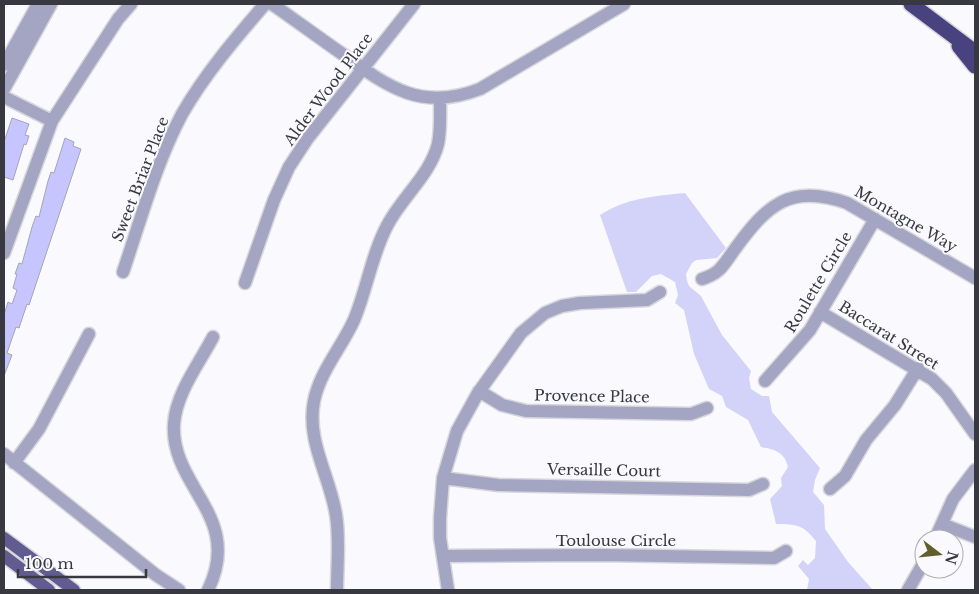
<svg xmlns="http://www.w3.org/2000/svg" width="979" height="594" font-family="'Libre Baskerville',serif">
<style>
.green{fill:#d3d3fa}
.building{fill:#c6c5fe;stroke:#a4a4bb}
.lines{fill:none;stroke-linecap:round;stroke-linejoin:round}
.minor-casing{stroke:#d6d6dc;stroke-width:15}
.major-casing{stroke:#d6d6dc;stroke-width:15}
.highway-casing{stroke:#d6d6dc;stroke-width:18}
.minor{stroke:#a4a4c3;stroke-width:12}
.major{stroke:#605c92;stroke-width:12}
.highway{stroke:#48427f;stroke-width:15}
.labels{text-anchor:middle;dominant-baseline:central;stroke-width:4;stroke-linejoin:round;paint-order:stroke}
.street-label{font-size:15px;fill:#383841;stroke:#f9f9fe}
</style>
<rect width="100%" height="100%" fill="#f9f9fe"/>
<path class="green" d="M685 193 726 248 717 258 696 260 692 263 686 274 687 281 689 286 701 296 722 335 751 371 749 378 751 389 762 396H769L772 412 820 468 815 480 813 492 824 505 825 529 848 562 873 590H807L809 579 798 566 803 560 808 565 815 558 816 541C803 525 797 524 776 524L770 499 782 486 781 478 788 467C785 452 774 449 761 447L748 420 726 407 722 396 709 389 694 354 684 310 675 303 678 295 675 282 661 274 652 276 636 292H627L600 215C626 198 655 196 685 193Z"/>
<path class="building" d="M12 118 29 124 25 135 29 136 26 145 24 144 13 180 4 177V142Z
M65 138 74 142 73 146 81 149 29 305 27 304 19 328 16 327 7 353 12 355 4 376V315L8 302 12 304 17 290 13 288 17 274H15L19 263 22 264 32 227 36 216 39 217 48 181 51 172 54 173Z"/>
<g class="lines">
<g class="minor-casing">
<path id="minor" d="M272 4C295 20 318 37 341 53 388 87 421 112 480 89L624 4
M4 65 38 4
M4 89 51 4
M4 97 52 121
M4 253 52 121 118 19 131 4
M123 272C141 219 156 163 182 114 205 74 235 39 265 4
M702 279C721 273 723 265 735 249 767 205 790 183 847 203L975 278
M245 283 274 200 289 167 308 138 414 4
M820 312 932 379 946 393 975 434
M765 381 810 330 875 219
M479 391 502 405 526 411 691 414 707 408
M4 454 156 575 179 590
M14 463 39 429 89 334
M443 478 498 485 749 490 763 484
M830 489 845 476 866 440 895 405 918 368
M942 524 975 537
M935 539 953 499 975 470
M443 556 603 555 774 558 786 551
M208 590C244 516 170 487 174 424 176 393 199 364 213 337
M337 590C337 566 340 539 336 515 330 476 306 441 314 401 320 371 342 347 354 320 367 289 372 253 388 224 403 196 430 175 438 144 441 129 440 114 440 99
M448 590 440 538V518L443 478 457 431 478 393 521 333 545 313 562 306 580 303 647 300 660 292
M908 590 924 562"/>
</g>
<g class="major-casing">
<path id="major" d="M4 538 74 590
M4 556 49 590"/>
</g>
<g class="highway-casing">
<path id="highway" d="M911 4 975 52
M959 46 975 66"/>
</g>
<use href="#minor" class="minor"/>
<use href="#major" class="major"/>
<use href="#highway" class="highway"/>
</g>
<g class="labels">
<g class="street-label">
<text transform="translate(328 89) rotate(-53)">Alder Wood Place</text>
<text transform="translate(140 179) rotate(-69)">Sweet Briar Place</text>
<text transform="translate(906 219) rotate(30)">Montagne Way</text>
<text transform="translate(818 282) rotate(-59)">Roulette Circle</text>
<text transform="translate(889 335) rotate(32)">Baccarat Street</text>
<text transform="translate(592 396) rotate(1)">Provence Place</text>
<text transform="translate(604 470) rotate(1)">Versaille Court</text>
<text x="616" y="540">Toulouse Circle</text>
</g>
</g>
<rect width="979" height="594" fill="none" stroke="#383841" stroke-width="10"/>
<g transform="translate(939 554) rotate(106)"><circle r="24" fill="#f9f9fe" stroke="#acacb2"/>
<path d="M0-4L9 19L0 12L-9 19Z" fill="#625f2c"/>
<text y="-8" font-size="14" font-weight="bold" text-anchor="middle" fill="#383841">N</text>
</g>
<path d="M18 569v8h128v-8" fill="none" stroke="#383841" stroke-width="2.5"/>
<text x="25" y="569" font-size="15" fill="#383841" stroke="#f9f9fe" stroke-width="4" paint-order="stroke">100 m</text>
</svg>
